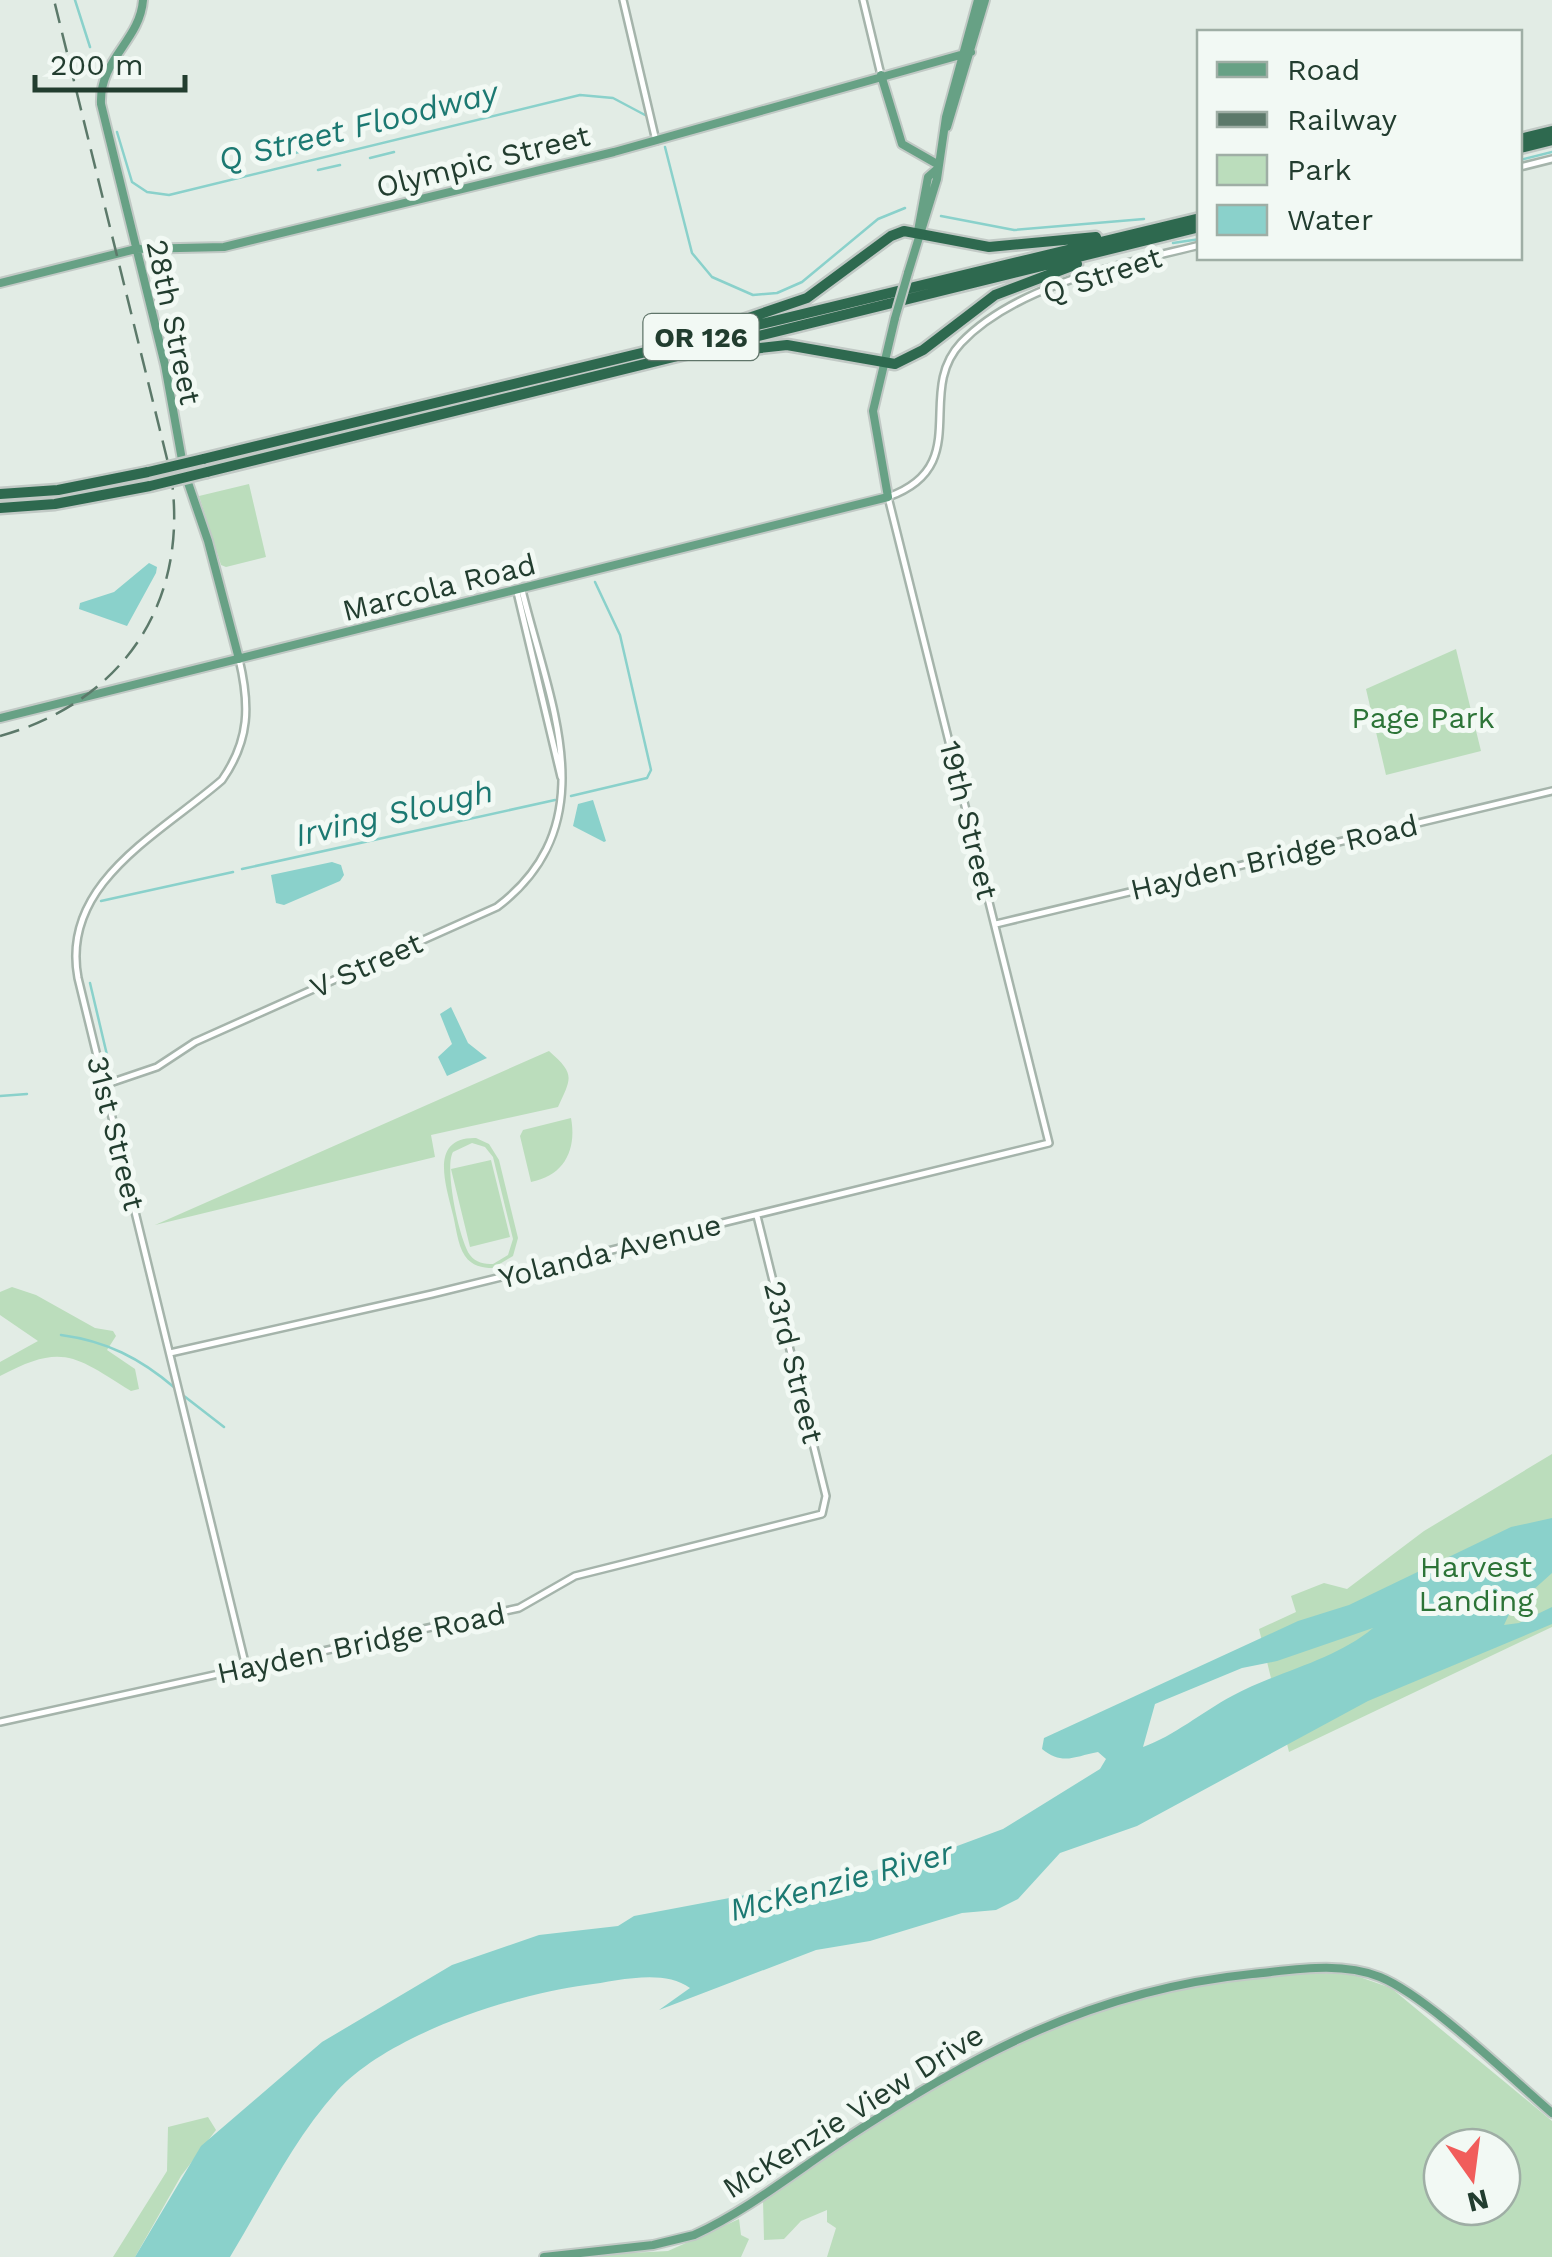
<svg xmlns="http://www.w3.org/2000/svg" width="1552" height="2257" font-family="'Work Sans',sans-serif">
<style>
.green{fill:#bbddbc;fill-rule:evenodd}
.water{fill:#8ad1cb;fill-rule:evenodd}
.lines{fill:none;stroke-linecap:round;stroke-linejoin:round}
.stream{stroke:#8ad1cb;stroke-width:2.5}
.minor-casing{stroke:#a5b4ab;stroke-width:10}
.major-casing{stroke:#c1c9c5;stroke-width:12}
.highway-casing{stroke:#c1c9c5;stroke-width:15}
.minor{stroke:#fff;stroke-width:5}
.major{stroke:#67a185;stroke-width:8}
.highway{stroke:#2e694f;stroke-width:10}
.rail{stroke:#5c796a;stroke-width:2.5;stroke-dasharray:20 10;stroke-linecap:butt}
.major-bridge-casing{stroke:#c1c9c5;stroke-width:12;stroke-linecap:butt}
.highway-bridge-casing{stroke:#c1c9c5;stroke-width:15;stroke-linecap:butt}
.major-bridge{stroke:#67a185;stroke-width:8}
.highway-bridge{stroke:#2e694f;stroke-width:10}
.labels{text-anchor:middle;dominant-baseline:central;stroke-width:10;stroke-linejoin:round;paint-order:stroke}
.shield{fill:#f2f9f4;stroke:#60756a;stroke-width:2.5}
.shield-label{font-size:28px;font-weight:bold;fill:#223d2f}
.street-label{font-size:30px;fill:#223d2f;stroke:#f2f9f4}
.park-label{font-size:30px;fill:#2c7437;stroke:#f2f9f4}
.water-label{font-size:32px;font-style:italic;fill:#1c7972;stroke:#f2f9f4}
</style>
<rect width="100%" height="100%" fill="#e2ece5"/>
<path class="green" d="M249 484 266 557 226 567 221 565 199 496Z
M1456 649 1481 751 1386 775 1366 689Z
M549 1051C575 1074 572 1077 558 1107L431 1135 435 1157 155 1225Z
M571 1118C577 1150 564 1176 531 1182L520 1136 523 1130Z
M476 1138 489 1144 499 1160 518 1238 513 1256 493 1268C482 1268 472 1266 465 1256 457 1244 456 1225 452 1211 445 1182 430 1137 476 1138ZM472 1143 485 1147 493 1157 513 1239 508 1255 493 1264C484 1264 476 1263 470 1255 459 1240 444 1167 453 1152Z
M491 1160 510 1237 470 1247 451 1169Z
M12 1287 36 1295 95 1328 113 1331 116 1336 107 1350 135 1369 139 1389 131 1391C74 1355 62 1343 0 1376V1362L38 1341 0 1315V1292Z
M1552 1454V1627L1289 1752 1259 1629 1296 1612 1291 1596 1324 1583 1347 1589 1424 1531Z
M1311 1973 1351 1974 1391 1988 1552 2121V2257H827L836 2228 827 2222V2210L801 2221 784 2239 764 2240 763 2200C857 2136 951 2068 1057 2023 1136 1990 1226 1979 1311 1973ZM1442 2147H1502V2207H1442Z
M208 2117 216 2130 181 2176 135 2257H113L167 2171 168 2127Z
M739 2219 741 2235 749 2239 741 2257H556L668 2251Z"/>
<path class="water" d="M149 563 157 567 156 573 127 626 79 609 80 603 114 592Z
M593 800 606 841 604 842 573 826 578 804Z
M332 862 341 865 344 875 340 881 284 905 276 903 271 875Z
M451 1007 468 1043 487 1058 447 1076 438 1057 452 1044 440 1014Z
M1552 1518V1573L1511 1610 1504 1625 1519 1623 1552 1607V1624L1368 1701 1137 1826 1060 1853 1018 1899 996 1910 962 1913 870 1941 816 1950 659 2010 690 1988C663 1968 617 1981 586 1985 512 1995 389 2034 337 2091 293 2140 264 2201 230 2257H135L201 2146 322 2042 452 1965 539 1935 618 1926 634 1916 872 1871 941 1852 1003 1829 1100 1769 1106 1759 1098 1752C1075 1756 1063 1766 1042 1749L1044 1738 1298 1621 1349 1605 1511 1527ZM1373 1628C1334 1661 1278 1671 1232 1696 1202 1712 1174 1736 1143 1747L1155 1704 1242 1668 1277 1661Z"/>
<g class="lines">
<path class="stream" d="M75 0 90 47
M117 132 132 182 147 192 169 195 580 95 613 98 645 115
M665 147 692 253 712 277 753 295 777 293 802 282 878 219 905 208
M283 156 334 143
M370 158 394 152
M1520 160 1552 152
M318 170 340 165
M941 216 1014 230 1144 219
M1173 243 1200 239
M571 796 647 778 651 770 620 635 595 582
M242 869 555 800
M101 901 233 872
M90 983 107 1055
M0 1096 27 1094
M61 1335C106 1341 140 1358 175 1388
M184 1396 224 1427"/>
<g class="minor-casing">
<path id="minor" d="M623 0 656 141
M863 0 881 75
M1520 167 1552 159
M517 592 561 777
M239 659C250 705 250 740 222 780 160 834 60 883 78 978L246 1667
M996 924 1552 791
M104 1085 157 1067 195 1042 497 907C608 823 549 702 522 590
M170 1353 432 1294 1049 1143 888 497C975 466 914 393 961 343 1017 284 1124 264 1200 245
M0 1722 519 1608 575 1576 822 1514 826 1496 757 1216"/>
</g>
<g class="major-casing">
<path id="major" d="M143 0C140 41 99 59 101 104L165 365 184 471 208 541 239 659
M881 75 902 144 937 164
M947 127 985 0
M918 231 928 177 936 170
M908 273 937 179 946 117 978 0
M0 283 136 249 224 247 614 152 971 52
M0 718 888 497 873 411 895 318
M544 2257 653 2245 694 2235C746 2211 794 2173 842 2141 973 2055 1092 1990 1252 1974 1294 1970 1339 1961 1380 1977 1427 1996 1510 2077 1552 2113"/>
</g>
<g class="highway-casing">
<path id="highway" d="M1520 139 1552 131
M1520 148 1552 140
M731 324 807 298 891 236 904 231 989 247 1096 237
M725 352 787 345 895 364 923 350 995 295 1077 264
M203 459 1200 218
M207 472 1200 227
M0 494 58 490 148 472
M0 508 55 504 150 486"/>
</g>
<use href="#minor" class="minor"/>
<use href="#major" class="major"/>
<use href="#highway" class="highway"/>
<path class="rail" d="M0 736C123 702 190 602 171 475L54 0"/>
<g class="major-bridge-casing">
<path id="major-bridge" d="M895 318 908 273"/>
</g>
<g class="highway-bridge-casing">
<path id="highway-bridge" d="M148 472 203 459
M150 486 207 472"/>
</g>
<use href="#major-bridge" class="major-bridge"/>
<use href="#highway-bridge" class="highway-bridge"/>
</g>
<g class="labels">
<rect class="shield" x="643.5" y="314" width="115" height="46" rx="8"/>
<g class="shield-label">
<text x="701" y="337">OR 126</text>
</g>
<g class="street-label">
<text transform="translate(483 161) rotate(-14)">Olympic Street</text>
<text transform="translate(1102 275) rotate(-18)">Q Street</text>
<text transform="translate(174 322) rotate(78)">28th Street</text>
<text transform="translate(439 587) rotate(-14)">Marcola Road</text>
<text transform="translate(969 820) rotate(76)">19th Street</text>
<text transform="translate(1274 857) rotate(-13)">Hayden Bridge Road</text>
<text transform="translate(366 965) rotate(-24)">V Street</text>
<text transform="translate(116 1133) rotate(76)">31st Street</text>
<text transform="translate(610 1251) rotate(-14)">Yolanda Avenue</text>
<text transform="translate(794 1362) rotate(76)">23rd Street</text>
<text transform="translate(361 1643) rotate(-12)">Hayden Bridge Road</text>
<text transform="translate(853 2111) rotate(-32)">McKenzie View Drive</text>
</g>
<g class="park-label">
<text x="1423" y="717">Page Park</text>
<text x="1476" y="1566">Harvest<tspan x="1476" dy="34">Landing</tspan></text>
</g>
<g class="water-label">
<text transform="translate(358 126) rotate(-14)">Q Street Floodway</text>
<text transform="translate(394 813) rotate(-13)">Irving Slough</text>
<text transform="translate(841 1881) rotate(-15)">McKenzie River</text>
</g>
</g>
<rect x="1197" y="30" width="325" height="230" fill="#f2f9f4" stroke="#9faea5" stroke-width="2.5"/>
<rect x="1217" y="62" width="50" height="15" fill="#67a185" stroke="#9faea5" stroke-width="2.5"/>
<text x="1287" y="80" font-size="30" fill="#223d2f">Road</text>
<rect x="1217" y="112" width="50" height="15" fill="#5c796a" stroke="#9faea5" stroke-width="2.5"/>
<text x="1287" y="130" font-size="30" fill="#223d2f">Railway</text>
<rect x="1217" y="155" width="50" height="30" fill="#bbddbc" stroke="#9faea5" stroke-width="2.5"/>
<text x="1287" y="180" font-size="30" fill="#223d2f">Park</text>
<rect x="1217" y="205" width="50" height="30" fill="#8ad1cb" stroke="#9faea5" stroke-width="2.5"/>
<text x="1287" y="230" font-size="30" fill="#223d2f">Water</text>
<g transform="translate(1472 2177) rotate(166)"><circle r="48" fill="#f2f9f4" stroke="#9faea5" stroke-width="2.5"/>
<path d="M0-8L18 38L0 25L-18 38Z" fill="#f15d5b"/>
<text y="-15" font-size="28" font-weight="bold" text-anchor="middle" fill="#223d2f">N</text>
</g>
<path d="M35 75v15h150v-15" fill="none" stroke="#223d2f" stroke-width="5"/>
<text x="50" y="75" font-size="30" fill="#223d2f" stroke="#f2f9f4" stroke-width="8" paint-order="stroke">200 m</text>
</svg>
